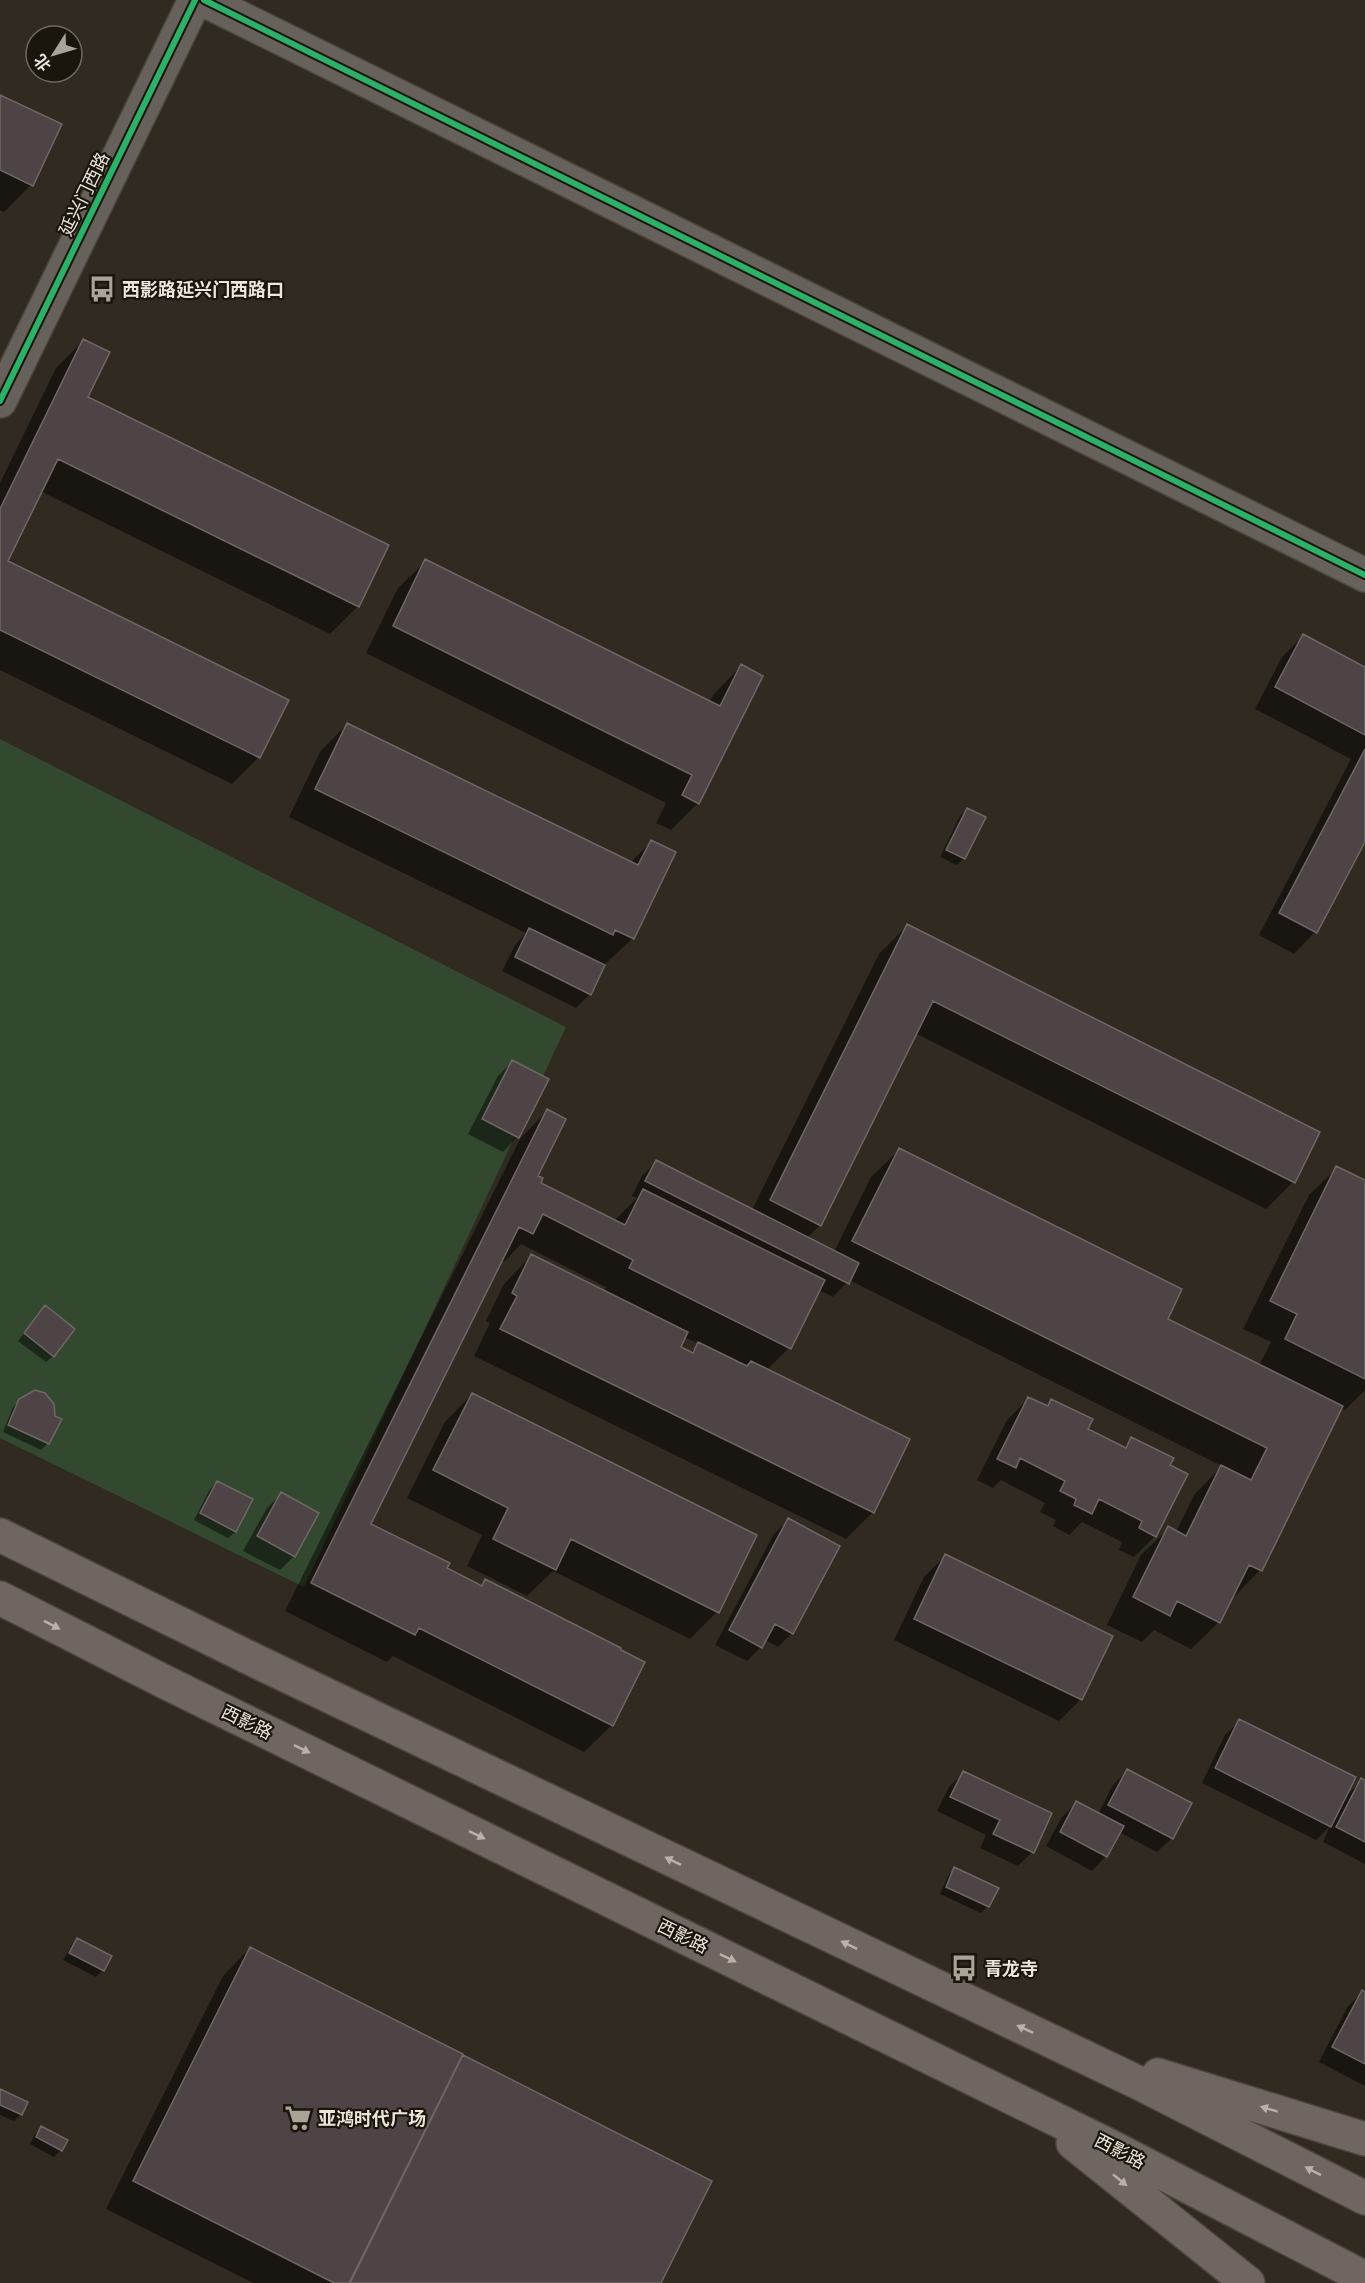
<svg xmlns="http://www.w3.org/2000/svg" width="1365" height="2283" font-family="'Public Sans','Noto Sans SC',sans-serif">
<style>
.green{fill:#33492f}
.shadow{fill:#0007;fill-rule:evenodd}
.building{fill:#4e4446;stroke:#6e6766;stroke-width:1.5}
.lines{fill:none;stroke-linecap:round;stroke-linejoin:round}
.minor-casing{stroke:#4a453c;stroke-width:36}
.major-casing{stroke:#4a453c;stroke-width:36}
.minor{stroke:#66615a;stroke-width:33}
.major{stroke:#6f6661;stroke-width:33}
.cycleway-casing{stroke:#1a160d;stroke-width:10}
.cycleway{stroke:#2db169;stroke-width:6}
.oneway{fill:#bab2a9}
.labels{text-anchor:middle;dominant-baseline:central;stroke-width:4.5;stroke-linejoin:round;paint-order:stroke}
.street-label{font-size:18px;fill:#ece5d9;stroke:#1a160d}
.poi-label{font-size:18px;font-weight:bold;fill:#ece5d9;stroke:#1a160d;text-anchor:start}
</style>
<rect width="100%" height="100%" fill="#302a20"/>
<path class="green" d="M0 739 566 1027 304 1587 0 1438Z"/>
<path class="shadow" d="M0 97 31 185 4 212 0 210Z
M84 340 86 397 387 545 358 606 330 634 40 491 6 562 259 757 232 784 0 670V483L56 368Z
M426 561 709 702 714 694 741 666 698 803 671 830 656 823 666 803 366 653 398 588Z
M1303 636 1365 668V839L1315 932 1294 954 1259 935 1351 759 1255 709 1282 657Z
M347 724 630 863 651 842 633 938 604 965 590 994 576 1008 502 971 515 945 526 933 289 817 320 752Z
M967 809 964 858 957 865 940 857 960 816Z
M907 926 1293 1182 1266 1209 915 1033 820 1225 807 1238 834 1252 871 1177 899 1150 1166 1320 1259 1366 1271 1342 1243 1329 1309 1195 1337 1168 1365 1182V1390L1345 1410 1341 1408 1260 1570 1233 1598 1231 1597 1219 1622 1191 1649 1154 1630 1142 1642 1107 1625 1141 1555 1169 1528 1176 1532 1194 1495 1222 1466 849 1280 833 1297 819 1290 789 1348 767 1370 873 1512 846 1539 474 1356 490 1323 486 1321 504 1284 531 1256 604 1292 606 1287 521 1244 505 1261 501 1259 369 1525 480 1587 485 1581 612 1725 584 1752 393 1656 387 1662 285 1611 520 1139 547 1111 536 1177 539 1184 614 1221 637 1198 632 1196 642 1176 656 1162 752 1210 879 954ZM684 1337 699 1344 690 1353 679 1347Z
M512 1062 547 1080 517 1137 503 1152 468 1134 498 1076Z
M39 1314 53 1356 46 1362 18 1341Z
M472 1394 717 1612 690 1639 553 1571 527 1596 467 1566 482 1535 407 1498 445 1422Z
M1028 1399 1045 1407 1052 1401 1086 1429 1123 1448 1132 1439 1168 1466 1155 1536 1134 1557 1119 1550 1122 1542 1082 1522 1069 1535 1053 1526 1056 1520 1040 1512 1045 1503 1001 1480 993 1488 977 1480 1007 1420Z
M20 1400 48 1443 41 1450 3 1432 13 1407Z
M217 1482 235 1532 228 1538 194 1520 210 1489Z
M281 1494 294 1556 280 1570 243 1551 267 1508Z
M788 1520 792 1633 778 1647 765 1640 761 1647 747 1661 715 1645 774 1534Z
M945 1556 1111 1636 1081 1699 1059 1721 894 1640 924 1577Z
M1240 1721 1346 1796 1362 1780 1365 1781V1864L1323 1842 1330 1826 1316 1840 1202 1783 1225 1735Z
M1127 1771 1172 1838 1157 1852 1119 1832 1106 1856 1092 1871 1046 1846 1062 1817 1077 1802 1098 1814 1113 1785Z
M963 1773 1032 1852 1018 1866 980 1848 986 1835 937 1811 949 1787Z
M955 1869 988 1906 981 1913 940 1894 948 1876Z
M77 1939 103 1970 96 1977 63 1960 71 1946Z
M250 1948 710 2181 660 2283H253L106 2209 223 1976Z
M1363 1992 1365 1993V2086L1319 2062 1348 2006Z
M0 2091 26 2103 21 2114 14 2121 0 2115Z
M42 2128 61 2150 54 2157 30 2144 35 2134Z"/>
<path class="building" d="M0 95 62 124 33 186 0 170Z
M83 339 110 352 88 397 389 545 359 607 58 459 8 561 289 700 260 758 0 630V509Z
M425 559 720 706 741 664 763 676 699 804 682 795 692 775 393 626Z
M1303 634 1365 667V735L1275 687Z
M347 723 638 865 651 840 676 852 634 939 615 930 613 935 315 789Z
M1365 749V842L1317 933 1279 913Z
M967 808 986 817 965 859 946 850Z
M907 924 1320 1132 1295 1183 933 1001 821 1226 770 1200Z
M529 928 605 965 591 995 515 957Z
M512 1060 549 1079 519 1138 482 1119Z
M547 1109 566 1119 538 1176 543 1178 541 1183 625 1225 643 1189 825 1280 791 1349 629 1268 633 1260 543 1214 533 1234 519 1227 371 1524 450 1563 447 1568 482 1586 485 1579 621 1648V1650L645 1662 613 1726 419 1628 415 1635 311 1583Z
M899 1148 1182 1289 1168 1319 1343 1406 1262 1571 1249 1565 1220 1623 1177 1601 1170 1616 1133 1597 1168 1526 1186 1536 1221 1465 1251 1480 1267 1448 852 1241Z
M656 1160 859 1263 849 1284 645 1181Z
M1336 1166 1365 1180V1379L1285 1339 1297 1314 1270 1301Z
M531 1254 688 1332 681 1347 693 1353 698 1342 747 1366 751 1361 910 1439 874 1513 500 1329 517 1296 512 1293Z
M45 1305 75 1329 54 1357 24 1333Z
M35 1390 45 1393 54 1404 55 1416 62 1419 49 1444 8 1425 19 1399Z
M472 1393 757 1535 719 1613 571 1539 556 1570 493 1539 508 1508 433 1470Z
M1028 1397 1048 1406 1051 1399 1093 1419 1088 1429 1126 1448 1131 1437 1174 1458 1170 1465 1188 1474 1156 1537 1139 1528 1142 1521 1099 1499 1092 1514 1074 1505 1076 1499 1060 1491 1065 1481 1020 1458 1016 1468 997 1459Z
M217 1481 253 1499 236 1532 200 1513Z
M281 1492 319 1513 295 1557 257 1536Z
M788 1518 840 1546 793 1634 775 1624 762 1648 729 1630Z
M945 1554 1113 1636 1082 1700 914 1619Z
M1239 1719 1356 1777 1331 1827 1215 1768Z
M1127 1769 1192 1803 1173 1839 1108 1805Z
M963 1771 1052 1813 1034 1853 993 1834 1000 1820 950 1797Z
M1361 1778 1365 1780V1842L1336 1827Z
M1076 1801 1124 1826 1107 1857 1060 1832Z
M954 1867 999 1888 989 1907 946 1887Z
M77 1938 112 1956 104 1971 69 1953Z
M250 1947 463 2054 349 2283H334L133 2181Z
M1362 1990 1365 1992V2064L1332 2047Z
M463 2055 712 2181 661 2283H350Z
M0 2089 28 2102 22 2115 0 2105Z
M41 2126 68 2140 62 2151 36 2137Z"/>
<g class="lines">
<g class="minor-casing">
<path id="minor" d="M204 0 1365 575
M0 401 195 0"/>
</g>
<g class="major-casing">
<path id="major" d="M0 1535 262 1664 1139 2083 1365 2198
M0 1598 167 1683 1106 2144 1365 2278
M1158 2075 1365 2139
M1073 2143 1248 2283"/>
</g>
<use href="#minor" class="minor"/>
<use href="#major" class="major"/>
<g class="cycleway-casing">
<path id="cycleway" d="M204 0 1365 575
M0 401 195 0"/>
</g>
<use href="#cycleway" class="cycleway"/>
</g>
<defs><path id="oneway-solid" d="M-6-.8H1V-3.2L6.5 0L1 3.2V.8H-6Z" transform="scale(1.5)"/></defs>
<g class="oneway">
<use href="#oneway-solid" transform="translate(52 1625) rotate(27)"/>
<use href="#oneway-solid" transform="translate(302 1749) rotate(26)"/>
<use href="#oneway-solid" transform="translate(477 1835) rotate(26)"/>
<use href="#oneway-solid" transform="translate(673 1861) rotate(-154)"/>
<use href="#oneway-solid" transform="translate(849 1945) rotate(-154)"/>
<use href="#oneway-solid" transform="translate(728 1958) rotate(26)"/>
<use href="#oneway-solid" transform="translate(1025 2029) rotate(-155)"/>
<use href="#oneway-solid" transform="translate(1269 2109) rotate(-163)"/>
<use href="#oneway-solid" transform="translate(1313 2171) rotate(-153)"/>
<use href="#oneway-solid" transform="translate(1120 2180) rotate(39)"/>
</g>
<defs>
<g id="bus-bare" transform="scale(2.07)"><path d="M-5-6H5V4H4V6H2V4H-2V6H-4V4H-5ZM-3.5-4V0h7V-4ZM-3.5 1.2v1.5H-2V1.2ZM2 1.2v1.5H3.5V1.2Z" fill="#aaa498" stroke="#1a160d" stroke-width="2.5" paint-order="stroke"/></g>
<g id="supermarket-bare" transform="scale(2.07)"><path d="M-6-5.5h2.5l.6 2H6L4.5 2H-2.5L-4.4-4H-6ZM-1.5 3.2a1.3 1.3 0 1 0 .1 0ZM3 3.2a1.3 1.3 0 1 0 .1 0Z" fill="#aaa498" stroke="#1a160d" stroke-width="2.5" paint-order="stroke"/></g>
</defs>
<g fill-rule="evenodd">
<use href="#bus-bare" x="102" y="289"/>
<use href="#bus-bare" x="964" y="1968"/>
<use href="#supermarket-bare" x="298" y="2118"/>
</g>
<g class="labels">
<g class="street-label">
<text transform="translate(84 194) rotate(-64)">延兴门西路</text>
<text transform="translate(247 1722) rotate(26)">西影路</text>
<text transform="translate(683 1936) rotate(26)">西影路</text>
<text transform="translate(1120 2151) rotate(27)">西影路</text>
</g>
<g class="poi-label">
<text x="122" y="289">西影路延兴门西路口</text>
<text x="984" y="1968">青龙寺</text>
<text x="318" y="2118">亚鸿时代广场</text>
</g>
</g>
<g transform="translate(54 54) rotate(233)"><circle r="28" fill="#1a160d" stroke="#6e695f" stroke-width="1.5"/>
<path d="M0-4.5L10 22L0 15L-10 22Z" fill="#aaa498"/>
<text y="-9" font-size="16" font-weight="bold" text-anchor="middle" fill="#ece5d9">北</text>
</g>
</svg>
